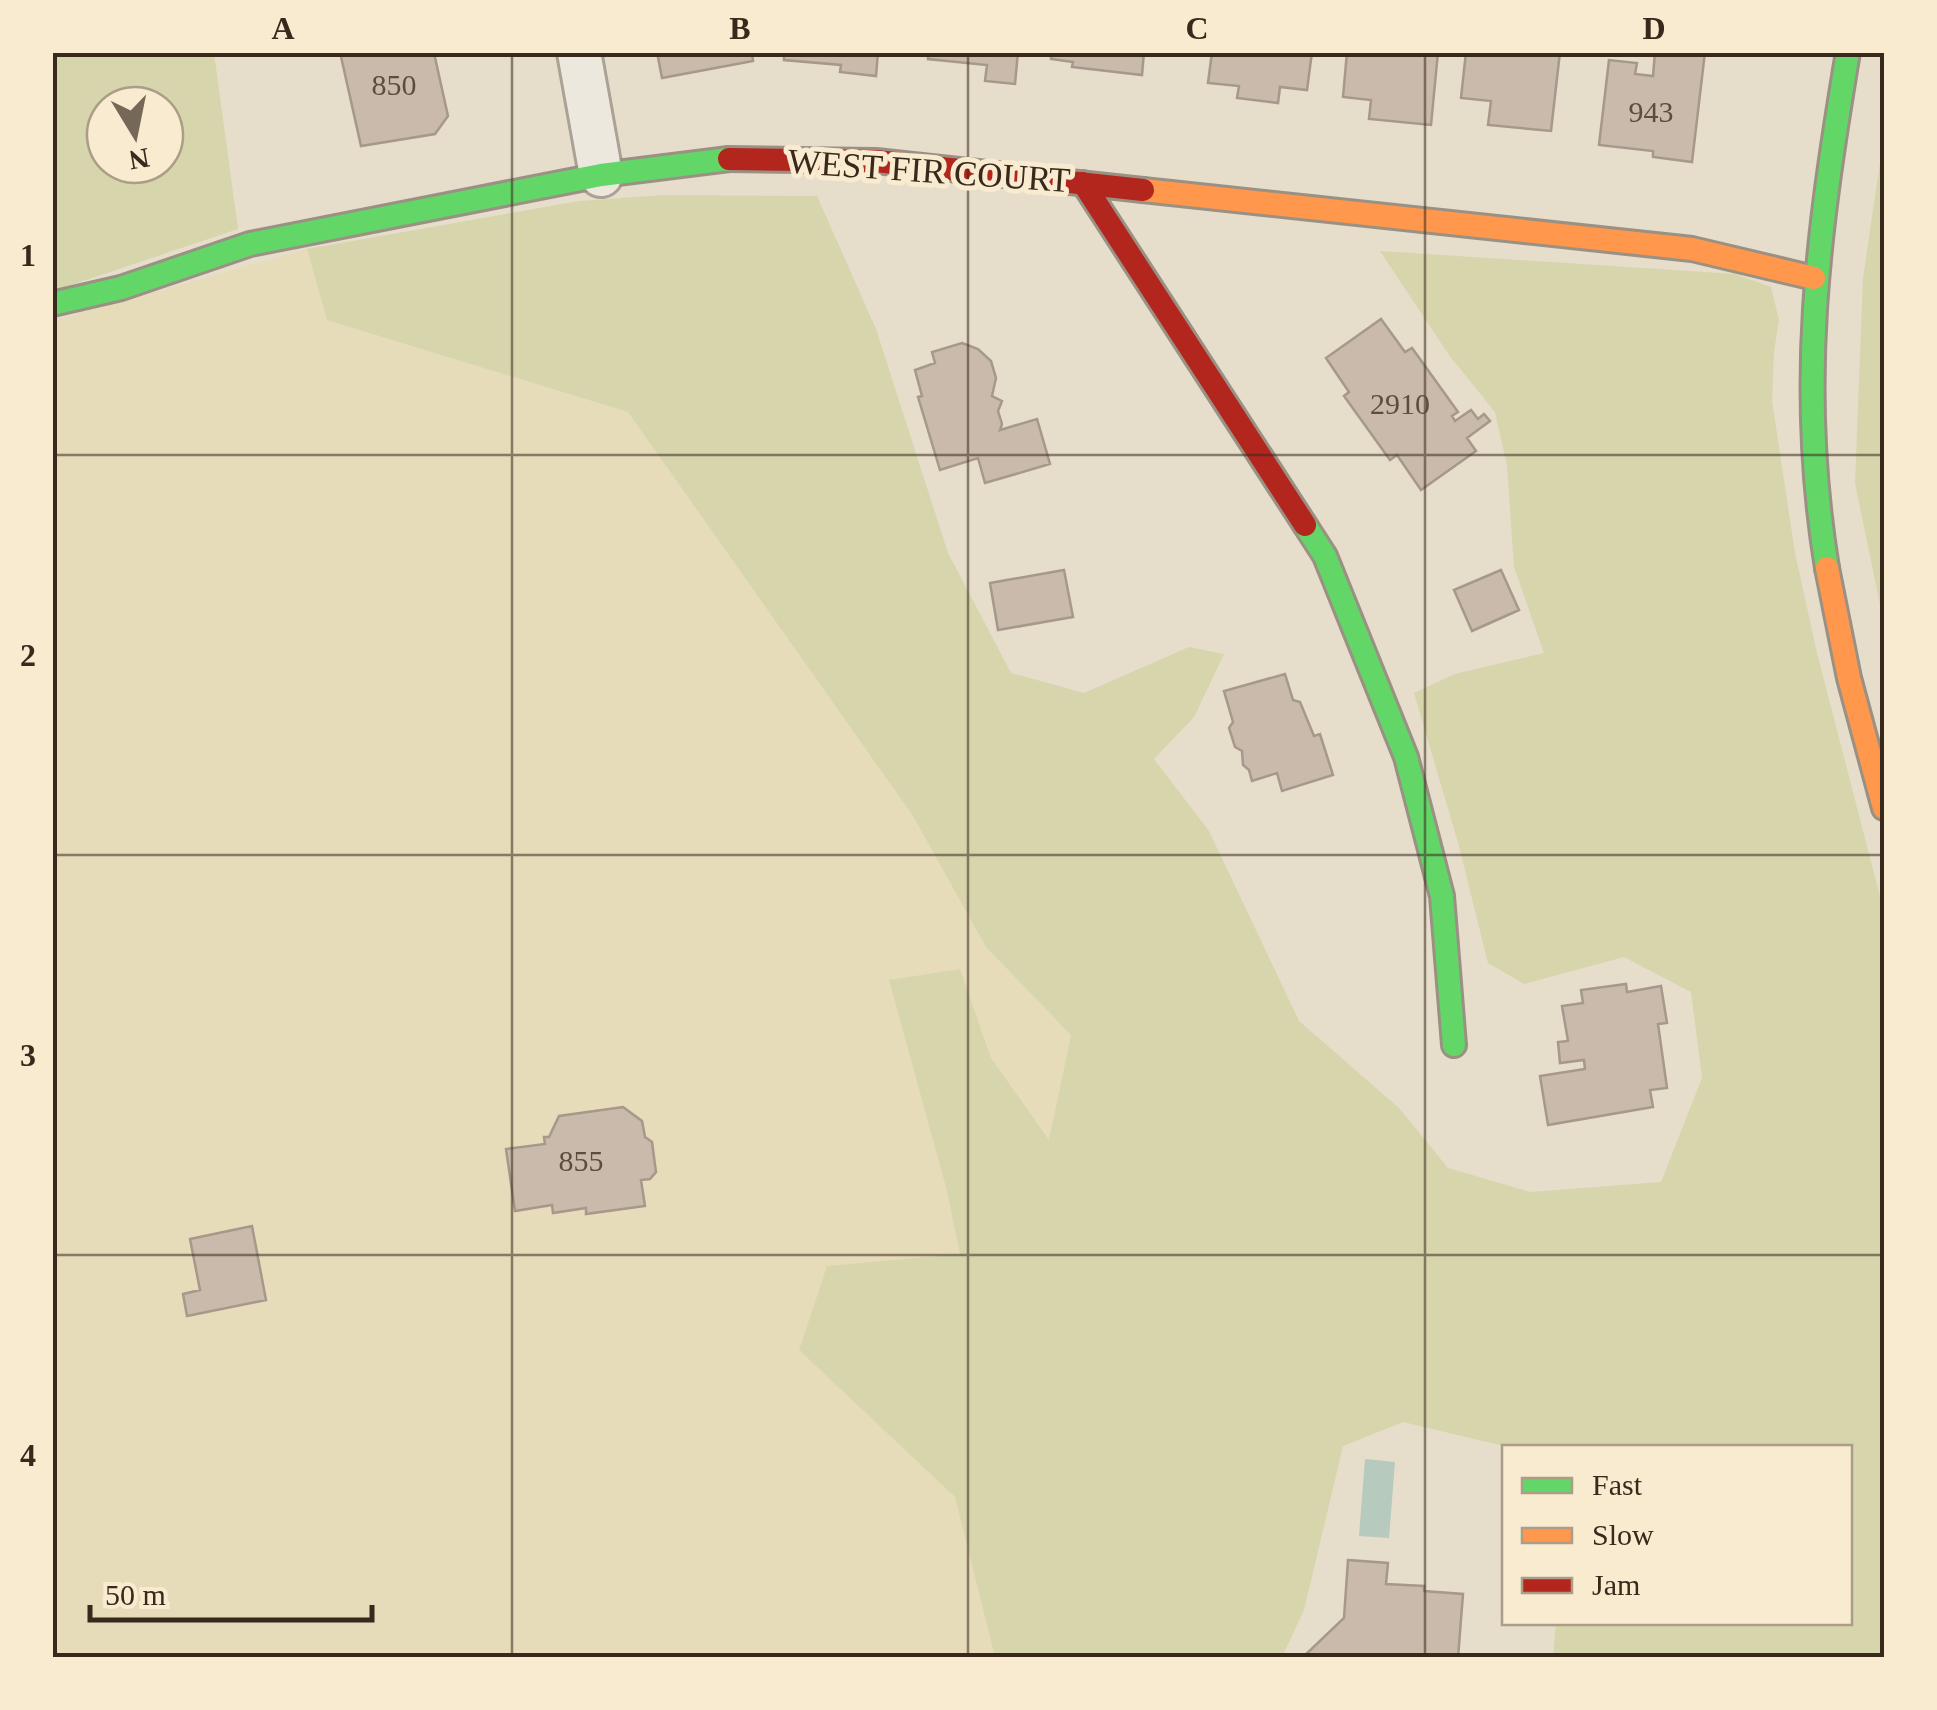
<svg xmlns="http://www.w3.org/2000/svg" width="1937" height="1710" font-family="Georgia,serif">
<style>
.farmland{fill:#e7dcba}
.green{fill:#d7d5ac;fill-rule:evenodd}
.water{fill:#b7cabe}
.building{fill:#c9baac;stroke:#a6988a;stroke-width:2.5}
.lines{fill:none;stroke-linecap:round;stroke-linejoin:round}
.street-casing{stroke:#aba295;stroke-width:48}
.fast-casing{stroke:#9a9184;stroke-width:28}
.slow-casing{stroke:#9a9184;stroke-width:28}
.jam-casing{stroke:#9a9184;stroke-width:28}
.street{stroke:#ede8de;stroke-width:42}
.fast{stroke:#63d668;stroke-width:22}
.slow{stroke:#ff974d;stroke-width:22}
.jam{stroke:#b3261e;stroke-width:22}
.grid{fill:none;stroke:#39291c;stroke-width:2.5;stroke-opacity:0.55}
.labels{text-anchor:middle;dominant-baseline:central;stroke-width:10;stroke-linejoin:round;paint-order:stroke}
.number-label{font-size:30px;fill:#5d4d40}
.street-label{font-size:35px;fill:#39291c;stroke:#f8ebd0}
.neatline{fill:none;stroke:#39291c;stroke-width:4}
.grid-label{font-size:32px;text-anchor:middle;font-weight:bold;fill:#39291c}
</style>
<rect width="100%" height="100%" fill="#e6ddcb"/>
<path class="farmland" d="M307 249 328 320 628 412 913 816 986 947 1071 1035 1049 1141 991 1058 960 969 947 1191 960 1254 827 1267 799 1350 955 1497 995 1657 53 1658V321Z"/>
<path class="green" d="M52 53H214L238 229 53 291ZM105 105H165V165H105Z
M1884 136V624L1855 483 1863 278Z
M664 195 817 196 876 329 948 553 1011 673 1084 693 1189 647 1224 654 1194 717 1154 759 1209 831 1299 1021 1399 1108 1448 1168 1530 1192 1661 1182 1702 1078 1691 992 1624 957 1524 984 1488 963 1459 846 1414 693 1455 674 1544 653 1514 567 1507 465 1495 412 1449 355 1380 251 1735 274 1771 287 1779 320 1774 352 1772 401 1795 553 1817 653 1884 912V1657H1553L1556 1623 1850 1622V1448L1508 1447 1403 1422 1343 1446 1304 1610 1282 1657H995L955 1497 799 1350 827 1266 960 1254 947 1191 889 980 960 969 991 1058 1049 1140 1071 1035 986 947 913 816 628 412 327 320 307 249 579 201Z"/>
<path class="water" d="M1365 1459 1395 1462 1389 1538 1359 1536Z"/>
<path class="building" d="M340 52H437L434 53 448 116 435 134 361 146Z
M657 52H752L753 61 662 78Z
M784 52H878L876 76 840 72 841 65 784 60Z
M928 52H1018L1015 84 985 81 987 65 928 59Z
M1052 52H1144L1142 75 1072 67 1073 62 1051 59Z
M1212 52H1312L1307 90 1280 87 1278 103 1237 98 1239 86 1208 83Z
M1347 52H1438L1431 125 1369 119 1371 100 1343 97Z
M1466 52H1560L1551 131 1488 125 1491 101 1461 98Z
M1655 52H1705L1692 162 1653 157V151L1599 145 1609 60 1637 63 1635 74 1653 76Z
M1381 319 1405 352 1412 348 1458 412 1452 416 1455 421 1471 410 1478 419 1484 414 1490 421 1467 438 1476 451 1421 490 1397 455 1390 460 1344 396 1349 392 1326 358Z
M962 343 978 349 991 361 996 378 992 396 1002 401 998 411 1002 424 1000 430 1037 419 1050 464 985 483 978 458 940 470 918 397 922 396 915 370 935 363 932 352Z
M1064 570 1073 617 998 630 990 583Z
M1501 570 1519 610 1472 631 1454 590Z
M1285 674 1293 700 1300 702 1314 736 1320 734 1333 775 1282 791 1277 773 1252 781 1249 770 1243 765 1242 751 1235 747 1229 728 1233 722 1224 691Z
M1626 984 1627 992 1661 986 1667 1023 1658 1024 1667 1088 1650 1090 1653 1107 1548 1125 1540 1076 1585 1069 1584 1060 1560 1063 1558 1042 1568 1041 1562 1006 1583 1003 1581 990Z
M623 1107 642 1121 645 1137 652 1142 656 1172 650 1179 641 1180 645 1206 586 1214V1208L553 1213 552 1205 515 1211 506 1149 545 1144 544 1137H549L559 1116Z
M252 1226 266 1300 187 1316 183 1294 200 1290 190 1239Z
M1348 1560 1388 1563 1386 1584 1424 1586V1591L1463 1594 1458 1658H1302L1344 1618Z"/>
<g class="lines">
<g class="street-casing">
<path id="street" d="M579 52 601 175"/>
</g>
<g class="fast-casing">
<path id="fast" d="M52 304 121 288 250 244 601 175 729 159
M1305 525 1325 556 1406 757 1442 896 1454 1045
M1827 568C1797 385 1818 232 1848 52"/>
</g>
<g class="slow-casing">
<path id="slow" d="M1143 190 1692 249 1814 278
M1827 568 1849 678 1884 808"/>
</g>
<g class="jam-casing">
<path id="jam" d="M729 159 876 161 1143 190
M1083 183 1305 525"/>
</g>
<use href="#street" class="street"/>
<use href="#fast" class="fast"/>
<use href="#slow" class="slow"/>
<use href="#jam" class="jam"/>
</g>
<path class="grid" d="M512 52V1658M968 52V1658M1425 52V1658M52 455H1884M52 855H1884M52 1255H1884"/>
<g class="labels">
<g class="number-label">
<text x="394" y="84">850</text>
<text x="1651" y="111">943</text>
<text x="1400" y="403">2910</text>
<text x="581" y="1160">855</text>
</g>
<g class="street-label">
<text transform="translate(929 171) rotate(4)">WEST FIR COURT</text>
</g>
</g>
<rect width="1937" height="1710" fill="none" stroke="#f8ebd0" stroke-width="110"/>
<rect x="1502" y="1445" width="350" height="180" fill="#f8ebd0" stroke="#ac9d88" stroke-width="2.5"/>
<rect x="1522" y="1478" width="50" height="15" fill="#63d668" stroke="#ac9d88" stroke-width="2.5"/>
<text x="1592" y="1495" font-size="30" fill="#39291c">Fast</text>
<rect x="1522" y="1528" width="50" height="15" fill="#ff974d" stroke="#ac9d88" stroke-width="2.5"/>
<text x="1592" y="1545" font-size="30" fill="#39291c">Slow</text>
<rect x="1522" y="1578" width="50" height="15" fill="#b3261e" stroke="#ac9d88" stroke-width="2.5"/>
<text x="1592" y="1595" font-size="30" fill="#39291c">Jam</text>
<g transform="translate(135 135) rotate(170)"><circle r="48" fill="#f8ebd0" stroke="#ac9d88" stroke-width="2.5"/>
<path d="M0-8L18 38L0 25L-18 38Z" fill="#766859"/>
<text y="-15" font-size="28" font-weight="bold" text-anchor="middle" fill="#39291c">N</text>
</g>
<path d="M90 1605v15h282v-15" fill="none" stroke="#39291c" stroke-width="5"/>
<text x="105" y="1605" font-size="30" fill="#39291c" stroke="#f8ebd0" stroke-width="8" paint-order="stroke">50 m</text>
<rect x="55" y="55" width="1827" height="1600" class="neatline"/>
<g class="grid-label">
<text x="283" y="39">A</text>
<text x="740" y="39">B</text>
<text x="1197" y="39">C</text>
<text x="1654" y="39">D</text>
<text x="28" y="266">1</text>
<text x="28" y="666">2</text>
<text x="28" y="1066">3</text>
<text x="28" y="1466">4</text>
</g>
</svg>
